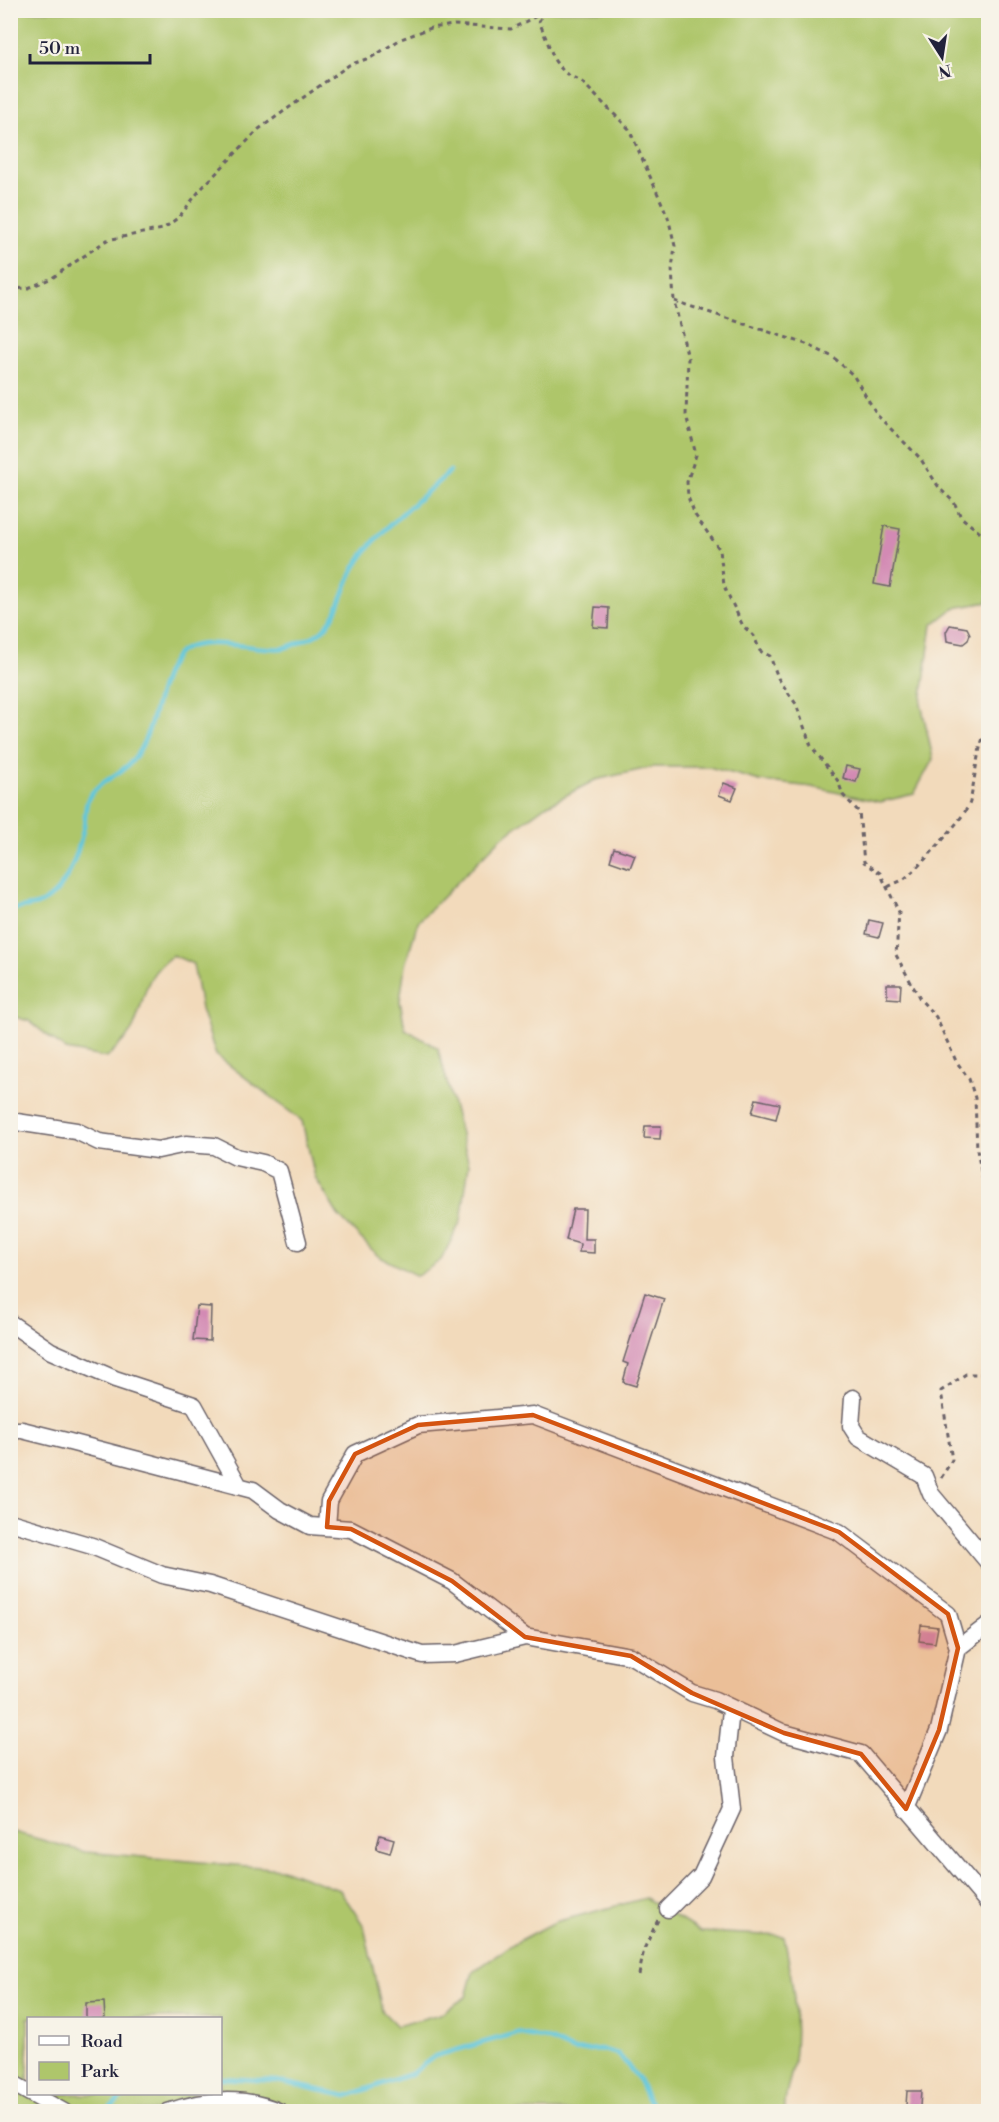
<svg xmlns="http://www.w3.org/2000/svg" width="999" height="2122" font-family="'Libre Bodoni',serif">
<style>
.green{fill:#aec66b;stroke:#687453;stroke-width:1.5;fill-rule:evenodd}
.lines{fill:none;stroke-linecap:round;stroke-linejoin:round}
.stream{stroke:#5fc6dc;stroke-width:4.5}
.building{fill:#d38ab4}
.minor-casing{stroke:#6b6268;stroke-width:19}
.path{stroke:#6b6268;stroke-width:3;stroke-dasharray:4.5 4.5;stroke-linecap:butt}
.minor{stroke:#fff;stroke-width:16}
.marked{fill:#d45411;fill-opacity:0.2;stroke:#d45411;stroke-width:4.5;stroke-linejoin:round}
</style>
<rect width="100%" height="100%" fill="#f7f3e8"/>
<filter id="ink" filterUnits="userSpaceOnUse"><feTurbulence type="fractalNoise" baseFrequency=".0167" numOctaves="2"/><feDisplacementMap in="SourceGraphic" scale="12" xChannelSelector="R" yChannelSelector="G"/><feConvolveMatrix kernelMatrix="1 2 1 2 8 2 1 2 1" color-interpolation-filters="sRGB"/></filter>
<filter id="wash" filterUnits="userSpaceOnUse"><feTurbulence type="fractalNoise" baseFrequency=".008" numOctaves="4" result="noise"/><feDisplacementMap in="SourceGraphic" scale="24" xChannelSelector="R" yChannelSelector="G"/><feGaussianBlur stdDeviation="1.35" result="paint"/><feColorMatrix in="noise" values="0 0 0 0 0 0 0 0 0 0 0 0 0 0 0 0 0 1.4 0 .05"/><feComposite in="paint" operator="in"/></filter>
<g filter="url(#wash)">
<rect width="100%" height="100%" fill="#f2dabb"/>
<path class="green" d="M10 11H988V602L954 608 932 625 921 703 933 759 914 794 880 802 812 787 760 781 709 767H653L595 780 544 807 501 838 418 922 405 965 400 1001 405 1029 438 1048 469 1164 461 1221 441 1260 417 1276 378 1256 338 1215 315 1177 302 1121 216 1055 201 1009 193 964 173 955C142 978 147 993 134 1026 130 1037 115 1048 107 1058L66 1050 29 1021 11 1016Z
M10 1831 85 1852 282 1869 340 1890 364 1926 382 2011 397 2026 440 2014 466 1997 473 1972 513 1944 555 1922 646 1898 700 1932 784 1936C792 1977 799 2019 794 2061 792 2078 783 2094 785 2111H11ZM28 2018H220V2094H28Z"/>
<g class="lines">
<path class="stream" d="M10 910C19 908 29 907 37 905 67 894 78 853 84 826 85 818 85 806 88 799 96 782 121 775 132 761 157 731 153 688 175 657 193 631 258 652 284 648 292 646 302 641 310 638 339 626 341 591 355 567 378 529 418 502 450 471
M220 2078 277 2081 347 2096 411 2074 435 2056 517 2033 547 2039 574 2051 600 2049 618 2054 638 2078 648 2100 658 2112
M106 2112 122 2097 133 2094"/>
</g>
<g id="blocks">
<path class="building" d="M884 526 900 529 890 587 874 584Z
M595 607 609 608 608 628 593 627Z
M950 625 967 628 970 634 968 640 963 644 947 641 946 632Z
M846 766 860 769 856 782 843 778Z
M724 783 737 788 732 800 719 795Z
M614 848 635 855 630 868 610 861Z
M869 920 883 923 879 937 866 934Z
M887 984H901L900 999 887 998Z
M756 1099 780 1104 776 1119 752 1113Z
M645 1126H661L660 1139 644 1138Z
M573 1209H585L584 1239H594V1253L579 1252 580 1244 566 1240Z
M645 1293 664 1299 636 1386 623 1382 628 1364 623 1362Z
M197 1306 211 1307 210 1341 193 1340Z
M921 1625 938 1627 935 1643 919 1641Z
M380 1835 394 1839 390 1853 376 1849Z
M104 2002 105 2019H86V2003Z
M907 2091H921L920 2107 906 2106Z"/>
</g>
</g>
<g filter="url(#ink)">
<use href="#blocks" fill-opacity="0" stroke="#6b6268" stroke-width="1.5"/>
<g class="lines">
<g class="minor-casing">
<path id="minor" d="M10 1121 76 1131 99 1142 158 1150 186 1144 214 1146 236 1157 263 1163 279 1171 298 1242
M10 1323 51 1351 115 1379 194 1405 239 1486
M853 1398 851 1426 858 1437 924 1476 931 1494 988 1562
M10 1430H22L66 1441 253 1490 280 1510 310 1526 351 1529 452 1581 525 1637 631 1656 692 1693 715 1700 784 1733 861 1754 988 1903
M10 1522 92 1546 162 1575 210 1585 422 1655 455 1654 525 1637
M327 1527 329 1501 355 1454 418 1425 533 1415 839 1532 948 1614 958 1648
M906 1809 939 1730 958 1648 988 1625
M668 1909 701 1876 732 1809 726 1757 731 1710
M10 2082 64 2112
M168 2112C203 2099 245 2096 280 2112"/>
</g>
<path class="path" d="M545 10 539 21 555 61 565 73 582 82 629 129 668 217 675 246 672 269 674 301 688 358 686 415 696 455 687 482 688 497 695 515 720 550 724 586 743 626 754 636 760 651 770 656 778 678 796 704 811 746 838 781 843 795 859 812 864 862 880 873 899 912 896 955 920 999 936 1017 956 1061 969 1079 975 1098 977 1150 988 1207
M10 289 28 288 52 278 107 240 163 229 179 217 200 190 259 129 349 65 372 57 401 39 431 28 454 25 511 29 548 10
M674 301 806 344 833 357 853 375 878 416 920 458 940 489 954 502 961 517 985 537
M988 519 984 527 988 556 984 570 988 635
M888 887C893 884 899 882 904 879 917 870 967 815 970 802 976 775 976 751 988 726
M941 1478 952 1460 941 1391 966 1374H988
M639 1975 644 1949 658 1920"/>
<use href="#minor" class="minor"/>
</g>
</g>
<path class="marked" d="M533 1415 839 1532 948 1614 958 1648 939 1730 906 1809 861 1754 784 1733 692 1693 631 1656 525 1637 452 1581 351 1529 327 1527 329 1501 355 1454 418 1425Z"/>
<rect width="999" height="2122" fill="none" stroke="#f7f3e8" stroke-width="36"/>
<rect x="27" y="2017" width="195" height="78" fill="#f7f3e8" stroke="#a29fa3" stroke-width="1.5"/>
<rect x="39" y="2036" width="30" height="9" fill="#ffffff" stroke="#a29fa3" stroke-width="1.5"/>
<text x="81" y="2047" font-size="18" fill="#22223b">Road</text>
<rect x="39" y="2062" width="30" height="18" fill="#aec66b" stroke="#a29fa3" stroke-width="1.5"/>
<text x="81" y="2077" font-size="18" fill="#22223b">Park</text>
<g transform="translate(942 57) rotate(168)" stroke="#f7f3e8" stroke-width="4.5" paint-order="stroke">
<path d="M0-4.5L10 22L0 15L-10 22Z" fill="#22223b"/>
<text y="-9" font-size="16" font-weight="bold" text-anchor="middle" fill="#22223b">N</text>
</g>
<path d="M30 54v9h120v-9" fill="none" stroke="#22223b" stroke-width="3"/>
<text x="39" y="54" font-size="18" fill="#22223b" stroke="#f7f3e8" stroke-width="4.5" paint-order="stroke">50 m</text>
</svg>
